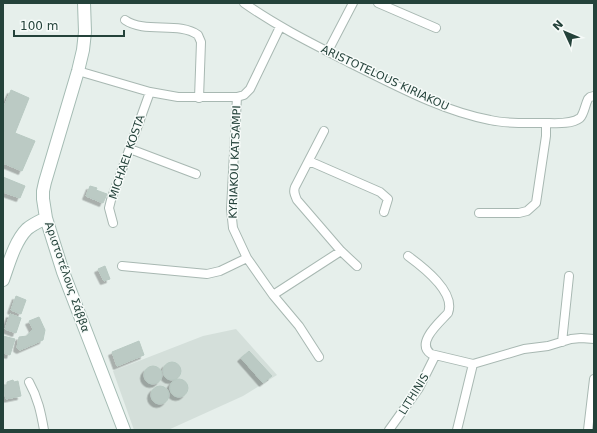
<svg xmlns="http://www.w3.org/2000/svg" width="597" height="433" font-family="'DejaVu Sans',sans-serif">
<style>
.built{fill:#d4dfda}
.building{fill:#bbcac4;stroke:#b8c9c2;filter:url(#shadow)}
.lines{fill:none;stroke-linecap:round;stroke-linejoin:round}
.street-casing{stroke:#a8b8b2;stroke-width:10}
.secondary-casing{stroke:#a4bbb3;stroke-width:14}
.street{stroke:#fff;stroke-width:8}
.secondary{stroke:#fff;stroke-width:12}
.labels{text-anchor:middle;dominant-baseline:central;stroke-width:3;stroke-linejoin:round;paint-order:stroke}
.street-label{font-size:11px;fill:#24423a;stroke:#f7fbf9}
</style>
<defs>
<filter id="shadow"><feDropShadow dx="-3.5" dy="3.5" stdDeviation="0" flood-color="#0004"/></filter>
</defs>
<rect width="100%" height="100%" fill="#e6efeb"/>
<path class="built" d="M236 329 277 375 243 396 168 430H134L113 371 203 336Z"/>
<path class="building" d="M11 90 29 98 15 133 35 141 22 171 3 163V134L4 130H3V109Z
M3 177 25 186 20 198 3 192Z
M90 186 97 188 96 190 107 194 103 203 86 196Z
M105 266 110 279 104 281 98 269Z
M16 296 26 300 21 314 11 310Z
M10 314 21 318 16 333 5 329Z
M39 317 45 330 43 340 20 350 17 348 19 337 27 336 33 329 29 321Z
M3 336 15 339 10 355 3 353Z
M139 341 144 355 117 366 112 352Z
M249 351 272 376 263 383 241 358Z
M163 371a9 9 0 1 1 18 0a9 9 0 1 1-18 0Z
M144 375a9 9 0 1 1 18 0a9 9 0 1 1-18 0Z
M170 388a9 9 0 1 1 18 0a9 9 0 1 1-18 0Z
M13 380 14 382 18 381 21 396 6 399 3 386 7 385V382Z
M151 395a9 9 0 1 1 18 0a9 9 0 1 1-18 0Z"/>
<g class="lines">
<g class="street-casing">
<path id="street" d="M244 3C278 27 315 45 352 64 395 85 442 111 490 120 507 124 526 123 544 123 554 123 571 125 580 118 584 114 585 105 588 99L590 97 594 96
M378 3 436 28
M125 20C145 34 179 21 198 35L201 42 199 98
M328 51 353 3
M78 71 150 92 178 97H237L244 95 250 89 280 27
M237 97 231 209 233 228 247 258 273 295 299 326 319 357
M324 131 295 187C293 192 295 195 297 200L341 251 357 266
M130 149 196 174
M309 161 380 192 388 199 384 212
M479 213H519L527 211 536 203 546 136V123
M113 223 109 208 111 200 150 92
M408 256C423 267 456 292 448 313 440 322 415 343 431 354L473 364 524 349 548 346 571 339 581 338 594 339
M122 266 207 274 220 271 247 258
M273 295 341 251
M562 342 569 276
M29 382C38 398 41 413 44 430
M389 430 419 388 435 356
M457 430 473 364
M588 430 594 379"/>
</g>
<g class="secondary-casing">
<path id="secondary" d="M84 3 85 32 83 50 78 71 45 182 43 191V199L46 218 63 272 124 430
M3 280C9 263 15 241 27 229 33 224 40 221 46 218"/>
</g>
<use href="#street" class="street"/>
<use href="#secondary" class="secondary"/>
</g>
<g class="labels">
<g class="street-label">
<text transform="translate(385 78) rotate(25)">ARISTOTELOUS KIRIAKOU</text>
<text transform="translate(127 157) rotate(-71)">MICHAEL KOSTA</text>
<text transform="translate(235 162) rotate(-88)">KYRIAKOU KATSAMPI</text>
<text transform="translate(67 277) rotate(71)">Αριστοτέλους Σάββα</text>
<text transform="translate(414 394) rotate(-58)">LITHINIS</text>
</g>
</g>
<rect width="597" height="433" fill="none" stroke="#24423a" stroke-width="8"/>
<g transform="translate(565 32) rotate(314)" stroke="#f7fbf9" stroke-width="3" paint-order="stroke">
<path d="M0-3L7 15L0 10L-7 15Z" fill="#24423a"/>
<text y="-6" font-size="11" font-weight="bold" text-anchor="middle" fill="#24423a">N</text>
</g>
<path d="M14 30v6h110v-6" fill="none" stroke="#24423a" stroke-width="2"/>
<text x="20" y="30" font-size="12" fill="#24423a" stroke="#f7fbf9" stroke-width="3" paint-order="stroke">100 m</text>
</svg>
